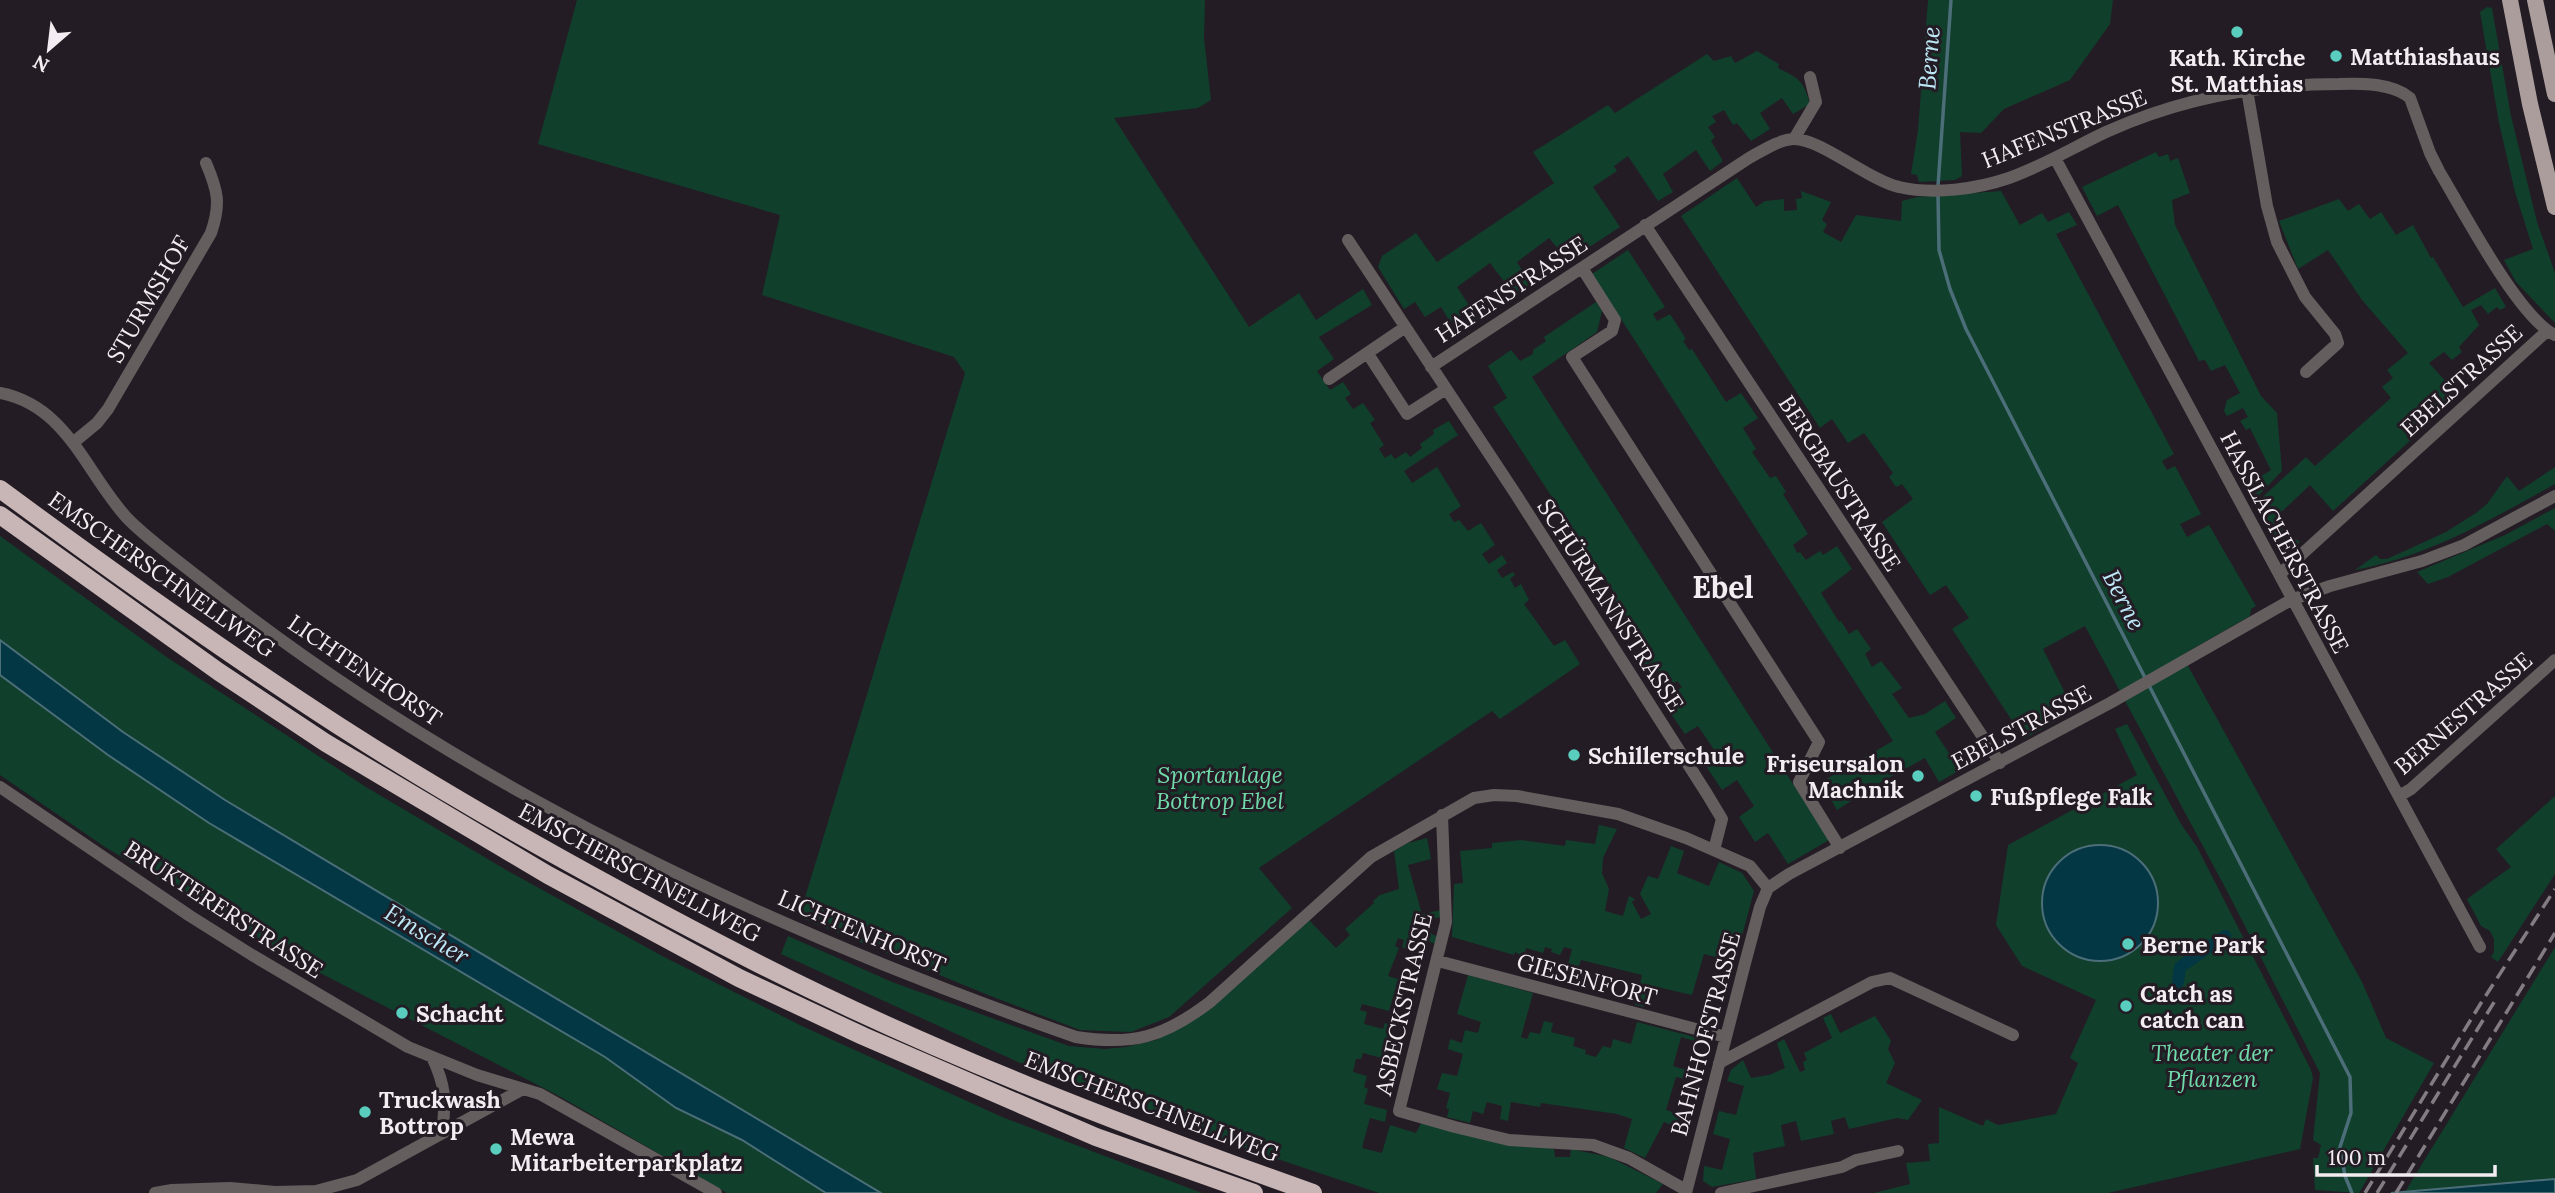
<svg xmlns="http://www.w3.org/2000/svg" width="2555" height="1193" font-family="Lora,serif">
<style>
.green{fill:#103f2c}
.water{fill:#033744;stroke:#4b6e78;stroke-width:2}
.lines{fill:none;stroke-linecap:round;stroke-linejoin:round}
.stream{stroke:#4b6e78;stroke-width:3.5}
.canal{stroke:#033744;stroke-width:12}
.minor{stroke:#655e5e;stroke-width:12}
.major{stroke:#ab9d9c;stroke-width:16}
.highway{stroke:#c7b6b5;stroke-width:18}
.rail{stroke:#837c82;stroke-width:3.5;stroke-dasharray:14 7;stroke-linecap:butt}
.poi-dot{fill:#59cebe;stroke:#241c24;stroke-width:2.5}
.labels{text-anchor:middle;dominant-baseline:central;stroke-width:6;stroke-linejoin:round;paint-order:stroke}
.poi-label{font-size:23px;font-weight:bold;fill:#f3edf2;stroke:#241c24;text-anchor:start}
.street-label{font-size:23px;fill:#f3edf2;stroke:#241c24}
.park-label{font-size:23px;font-style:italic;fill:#70daaa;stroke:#241c24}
.water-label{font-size:24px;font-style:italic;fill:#bde8f7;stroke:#241c24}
.district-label{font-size:30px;font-weight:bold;fill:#f3edf2;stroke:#241c24}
</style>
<rect width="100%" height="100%" fill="#241c24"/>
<path class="green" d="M577 0H1205L1204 38 1211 100 1198 108 1114 118 1249 327 1299 293 1316 320 1363 289 1372 305 1319 337 1334 359 1317 371 1330 390 1343 382 1351 394 1345 398 1353 409 1363 403 1375 420 1370 423 1384 445 1379 449 1385 458 1391 454 1395 459 1406 452 1410 457 1422 448 1420 444 1434 434 1433 430 1449 421 1458 435 1404 471 1412 483 1437 467 1461 506 1449 514 1454 522 1459 520 1468 531 1481 523 1495 545 1482 554 1489 564 1502 555 1507 563 1497 570 1502 578 1513 572 1515 575 1510 579 1515 588 1521 584 1529 600 1524 604 1554 646 1565 640 1580 664 1500 719 1492 711 1259 868 1292 908 1169 1017 1131 1032 1080 1030 988 995 799 917 965 373 954 357 762 295 780 215 538 144Z
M1928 0H2113L2110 24 2070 80 2004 109 1981 133 1960 132 1962 176 1955 180 1919 182 1917 175 1911 174 1918 130Z
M2487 7 2492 8 2511 116 2537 222 2555 273V323L2516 282 2504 260 2533 249 2515 192 2499 123 2480 12Z
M1757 51 1779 64 1778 68C1800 79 1803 80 1810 104L1793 114 1782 98 1760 113 1770 129 1751 141 1737 123 1733 125 1724 110 1712 116 1716 122 1708 127 1715 137 1711 141 1723 161 1710 171 1696 150 1663 174 1673 192 1658 201 1628 156 1614 166 1617 171 1593 187 1620 227 1568 261 1549 238 1517 262 1531 285 1515 296 1490 263 1457 287 1478 319 1472 323 1463 314 1450 322 1441 307 1425 317 1415 302 1404 309 1378 267 1382 256 1416 233 1437 262 1554 183 1533 152 1608 105 1615 113 1707 54 1714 61 1731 56 1735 63Z
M2156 152 2159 157 2168 154 2170 161 2178 158 2190 193 2172 200 2175 225 2261 396 2277 413 2282 471 2257 497 2250 483 2271 470 2250 428 2246 430 2240 421 2248 417 2243 408 2227 416 2224 411 2227 400 2240 393 2225 365 2211 371 2205 360 2199 361 2118 205 2097 216 2082 187Z
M1737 178 1756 207 1765 201 1784 199V211L1797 210 1796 199 1802 198 1801 191 1831 202 1822 220 1827 224 1823 232 1841 242 1856 215 1901 221 1902 201 1917 197 2001 191 2020 225 2042 213 2048 222 2069 212 2077 225 2056 234 2174 454 2162 461 2167 470 2175 466 2201 514 2180 524 2187 537 2209 525 2256 606 2251 609 2250 616 2182 655 2362 982 2386 1038 2434 1063 2359 1193 2315 1190 2313 1158H2318L2321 1145 2313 1140 2320 1073 2227 891 2085 626 2043 649 2074 711 2024 739 1952 629 1969 618 1946 585 1930 595 1882 522 1913 499 1902 484 1896 487 1889 477 1893 473 1864 433 1848 443 1832 419 1820 428 1681 216Z
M2339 199 2348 211 2359 204 2370 219 2381 212 2396 235 2413 225 2431 258 2433 257 2463 307 2495 288 2506 307 2500 310 2497 307 2488 314 2481 305 2471 310 2479 325 2459 347 2462 352 2452 360 2444 352 2429 363 2459 396 2333 511 2310 485 2275 518 2283 530 2300 542 2284 555 2254 505 2306 457 2315 466 2391 398 2382 387 2393 378 2387 370 2408 353 2362 300 2328 250 2298 269 2279 221Z
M1628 250 1665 307 1653 314 1657 321 1670 314 1686 339 1683 341 1689 350 1692 349 1726 402 1741 393 1758 418 1743 428 1756 449 1752 452 1770 478 1776 476 1786 492 1783 494 1808 534 1793 545 1797 553 1800 552 1806 560 1820 551 1823 555 1837 546 1852 569 1821 593 1839 622 1841 621 1849 634 1857 629 1871 649 1865 654 1872 667 1881 661 1902 688 1892 694 1909 718 1925 714 1945 701 1956 718 1935 732 1960 770 1939 782 1925 758 1881 782 1837 810 1821 782 1893 741 1592 274Z
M1596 302 1602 311 1597 332 1532 377 1829 840 1788 864 1768 833 1755 842 1739 817 1754 806 1737 780 1722 790 1704 763 1717 754 1698 726 1685 734 1667 708 1680 700 1675 692 1682 687 1677 681 1671 685 1666 678 1655 685 1637 659 1651 650 1633 623 1620 632 1602 604 1616 595 1493 407 1507 398 1488 366 1511 350 1520 361 1533 354V350L1546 341 1544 337Z
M2555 467V484C2490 520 2429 556 2355 570L2376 555 2380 559H2387L2446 532 2476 513 2487 504 2507 476 2519 491Z
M2555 508V531L2547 524 2448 577 2428 584 2417 572 2505 535Z
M0 536 168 658 366 787 508 871 664 957 802 1026 1002 1117 1202 1193H881L225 800 123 732 0 640Z
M0 675 108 755 209 823 605 1057 706 1124 742 1140 826 1193H727L559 1096 295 960 105 847 0 775Z
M2127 724 2181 824 2197 847 2311 1070 2313 1078 2300 1149 2108 1193H1874L1910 1184 1906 1163 1930 1161 1928 1144 1939 1143V1107L1983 1126 1986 1119 1998 1125 2056 1114 2078 1063 2070 1058 2096 1000 2022 966 1996 925 2008 845 2137 775 2115 729Z
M2555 796V874L2498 962 2491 957 2494 952V939L2490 931 2481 926 2467 899 2511 867 2496 849Z
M1599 825 1617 829 1603 858 1602 873 1609 889 1605 911 1623 916 1629 896 1635 899 1632 902 1641 919 1651 914 1640 894 1648 876 1658 879 1671 846 1684 851 1677 873 1709 886 1719 862 1742 873 1754 891 1735 962 1704 954 1692 995 1653 986 1644 1007 1635 1005 1642 975 1581 960 1577 972 1567 969 1572 949 1564 947 1560 955 1551 952 1552 949 1545 947 1543 953 1526 948 1524 957 1515 952 1514 955 1452 937 1454 884 1463 883 1460 851 1492 848V843L1521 840 1565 846 1566 840 1595 844Z
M1427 838 1431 859 1408 865 1422 914 1441 910 1440 917 1410 925 1411 931 1427 926 1432 934 1438 937 1436 944 1414 936 1409 950 1402 947 1404 940 1398 938 1395 946 1399 948 1388 976 1398 979 1389 1011 1362 1004 1360 1010 1367 1012 1364 1024 1383 1029 1385 1023 1394 1026 1385 1059 1363 1053 1361 1059H1356L1353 1072 1367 1076 1364 1087 1368 1089 1364 1104 1387 1110 1385 1122 1370 1118 1362 1148 1382 1153 1390 1125 1416 1133 1421 1123 1554 1149 1555 1157H1570L1571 1149 1609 1157 1663 1184 1656 1193H1379L1224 1141 1020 1063 781 954 788 936 892 982 1069 1046 1105 1049 1126 1047 1156 1040 1176 1030 1307 918 1336 948 1350 935 1345 929 1374 903 1373 901 1380 895 1399 889 1394 851 1408 843Z
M2555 947V1179L2405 1192Z
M1468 975 1533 993 1521 1037 1527 1039 1530 1032 1540 1034 1544 1021 1553 1023 1551 1032 1575 1038 1573 1046 1586 1050 1585 1054 1596 1057 1603 1046 1611 1048 1613 1039 1631 1044 1637 1022 1706 1040 1704 1044 1681 1037 1673 1066 1696 1073 1695 1081 1676 1077 1666 1110 1685 1116 1681 1129 1664 1122 1645 1158 1624 1148 1632 1119 1617 1114 1541 1103 1540 1107 1511 1102 1508 1121 1500 1119 1502 1106 1487 1102 1483 1114 1473 1111 1470 1123 1447 1117 1449 1109 1446 1108 1450 1093 1437 1089 1442 1073 1457 1076 1463 1054 1448 1049 1450 1039 1462 1043 1465 1030 1478 1033 1481 1022 1457 1014Z
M1831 1014 1840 1033 1875 1016 1891 1041 1888 1049 1895 1063 1886 1083 1922 1100 1908 1120 1897 1118 1849 1129 1845 1117 1831 1121 1834 1134 1801 1141 1796 1121 1781 1125 1785 1146 1753 1153 1756 1179 1712 1187 1703 1181 1704 1166 1722 1170 1730 1139 1713 1134 1719 1111 1736 1115 1744 1086 1727 1081 1731 1070 1743 1060 1751 1078 1769 1075 1785 1068 1777 1043 1784 1039 1800 1072 1805 1070 1803 1062 1807 1060 1804 1053 1832 1038 1823 1018Z"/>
<path class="water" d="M0 640 123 732 225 800 881 1193H826L742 1140 676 1108 605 1057 209 823 108 755 0 675Z
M2042 903a58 58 0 1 1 116 0a58 58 0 1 1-116 0Z
M2555 1179V1193H2391Z"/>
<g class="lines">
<path class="stream" d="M1938 186 1951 0
M1938 194 1939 250 1950 289 1966 329 2350 1077 2351 1113 2340 1147 2345 1176 2352 1193"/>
<path class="canal" d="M2178 982 2180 967 2225 936"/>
<path class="minor" d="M2247 90 2267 206 2277 242 2305 297 2335 334 2338 343 2306 372
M1794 139 1816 102 1810 77
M2055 158 2480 947
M1645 225 2000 763
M1348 240 1515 493 1707 794 1722 819 1714 850
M1582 268 1615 320 1612 331 1572 357 1819 742 1799 782 1840 848
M1368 354 1407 414 1446 389
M1431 367 1749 158C1762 151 1778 140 1793 139 1818 137 1870 181 1899 187 1933 195 1977 189 2009 178 2043 166 2074 147 2106 132 2179 99 2258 84 2339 84 2361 83 2393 83 2410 98L2430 153 2439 171C2462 209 2518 317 2555 335
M1329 379 1404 328
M0 393C68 406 86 474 128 519 150 541 177 560 202 580 461 786 765 928 1076 1037 1133 1046 1164 1037 1210 1002L1371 857 1474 798 1494 795 1517 796 1618 814 1686 838 1750 866 1768 888
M74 442 97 423 108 409 211 233C221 204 218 191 206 163
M2280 574 2547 331
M0 787 190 916 252 955 408 1047 477 1075 540 1094 716 1193
M2399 796 2411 789 2555 660
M1442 815 1446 922 1399 1111 1455 1127 1509 1140 1593 1145 1629 1158 1686 1190
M1768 888 1789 874 2110 703 2291 600 2330 586 2422 561 2464 545 2555 496
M1438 961 1726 1037
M432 1057C446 1086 446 1101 442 1133
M1719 1063 1872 982 1890 978 2013 1035
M155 1193 172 1190 230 1188 275 1192 316 1191 357 1180 523 1089
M1686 1193 1744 967 1760 907 1768 888
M1721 1193 1842 1167 1856 1160 1898 1151"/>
<path class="major" d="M2510 0 2530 104 2555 207
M2535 0 2555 94"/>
<path class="highway" d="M0 489C111 571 223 651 339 726 474 813 615 890 757 963 936 1054 1124 1126 1313 1193
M0 515 219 672 326 743 548 875 739 978 863 1036 1096 1137 1254 1193"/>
<path class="rail" d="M2365 1193 2481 1003 2555 889
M2377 1193 2496 999
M2396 1193 2555 933"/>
</g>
<g class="poi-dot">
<circle cx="2237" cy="32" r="7"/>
<circle cx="2336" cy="56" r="7"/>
<circle cx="1574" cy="755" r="7"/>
<circle cx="1918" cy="776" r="7"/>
<circle cx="1976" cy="796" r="7"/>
<circle cx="2128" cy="944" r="7"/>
<circle cx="2126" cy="1006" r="7"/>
<circle cx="402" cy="1013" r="7"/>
<circle cx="365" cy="1112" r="7"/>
<circle cx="496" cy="1149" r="7"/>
</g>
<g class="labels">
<g class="poi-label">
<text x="2350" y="56">Matthiashaus</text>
<text x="2237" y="57" text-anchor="middle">Kath. Kirche<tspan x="2237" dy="26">St. Matthias</tspan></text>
<text x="1588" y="755">Schillerschule</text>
<text x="1904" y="763" text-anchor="end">Friseursalon<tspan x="1904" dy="26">Machnik</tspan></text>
<text x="1990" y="796">Fußpflege Falk</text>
<text x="2142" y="944">Berne Park</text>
<text x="2140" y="993">Catch as<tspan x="2140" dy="26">catch can</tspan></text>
<text x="416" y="1013">Schacht</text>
<text x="379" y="1099">Truckwash<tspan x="379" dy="26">Bottrop</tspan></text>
<text x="510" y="1136">Mewa<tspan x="510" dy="26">Mitarbeiterparkplatz</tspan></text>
</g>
<g class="street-label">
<text transform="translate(2064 128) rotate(-22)">HAFENSTRASSE</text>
<text transform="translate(1511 289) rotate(-33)">HAFENSTRASSE</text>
<text transform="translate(148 299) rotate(-60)">STURMSHOF</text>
<text transform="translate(2461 380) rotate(-42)">EBELSTRASSE</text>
<text transform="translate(1840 483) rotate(57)">BERGBAUSTRASSE</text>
<text transform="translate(2285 542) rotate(62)">HASSLACHERSTRASSE</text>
<text transform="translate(162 574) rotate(35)">EMSCHERSCHNELLWEG</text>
<text transform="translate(1611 605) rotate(57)">SCHÜRMANNSTRASSE</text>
<text transform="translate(365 670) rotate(34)">LICHTENHORST</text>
<text transform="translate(2463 713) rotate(-41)">BERNESTRASSE</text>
<text transform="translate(2021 727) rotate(-28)">EBELSTRASSE</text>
<text transform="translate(640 872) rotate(28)">EMSCHERSCHNELLWEG</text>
<text transform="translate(224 909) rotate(33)">BRUKTERERSTRASSE</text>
<text transform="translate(862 931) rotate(23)">LICHTENHORST</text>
<text transform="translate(1587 979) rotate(15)">GIESENFORT</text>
<text transform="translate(1403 1004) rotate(-77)">ASBECKSTRASSE</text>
<text transform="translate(1705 1034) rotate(-75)">BAHNHOFSTRASSE</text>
<text transform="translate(1152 1106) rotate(21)">EMSCHERSCHNELLWEG</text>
</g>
<g class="park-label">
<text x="1220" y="774">Sportanlage<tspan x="1220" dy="26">Bottrop Ebel</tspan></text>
<text x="2212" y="1052">Theater der<tspan x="2212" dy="26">Pflanzen</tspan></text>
</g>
<g class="water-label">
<text transform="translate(1929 58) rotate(-86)">Berne</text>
<text transform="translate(2124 600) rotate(63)">Berne</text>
<text transform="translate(427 934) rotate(31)">Emscher</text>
</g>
<g class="district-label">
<text x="1723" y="587">Ebel</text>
</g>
</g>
<g transform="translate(49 49) rotate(208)" stroke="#241c24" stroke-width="5" paint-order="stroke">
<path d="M0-5L12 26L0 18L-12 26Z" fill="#f3edf2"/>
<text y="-10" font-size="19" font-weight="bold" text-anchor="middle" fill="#f3edf2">N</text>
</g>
<path d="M2317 1165v10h178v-10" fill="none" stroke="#f3edf2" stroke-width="3.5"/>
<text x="2328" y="1165" font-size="21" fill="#f3edf2" stroke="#241c24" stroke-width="5" paint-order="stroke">100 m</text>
</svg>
